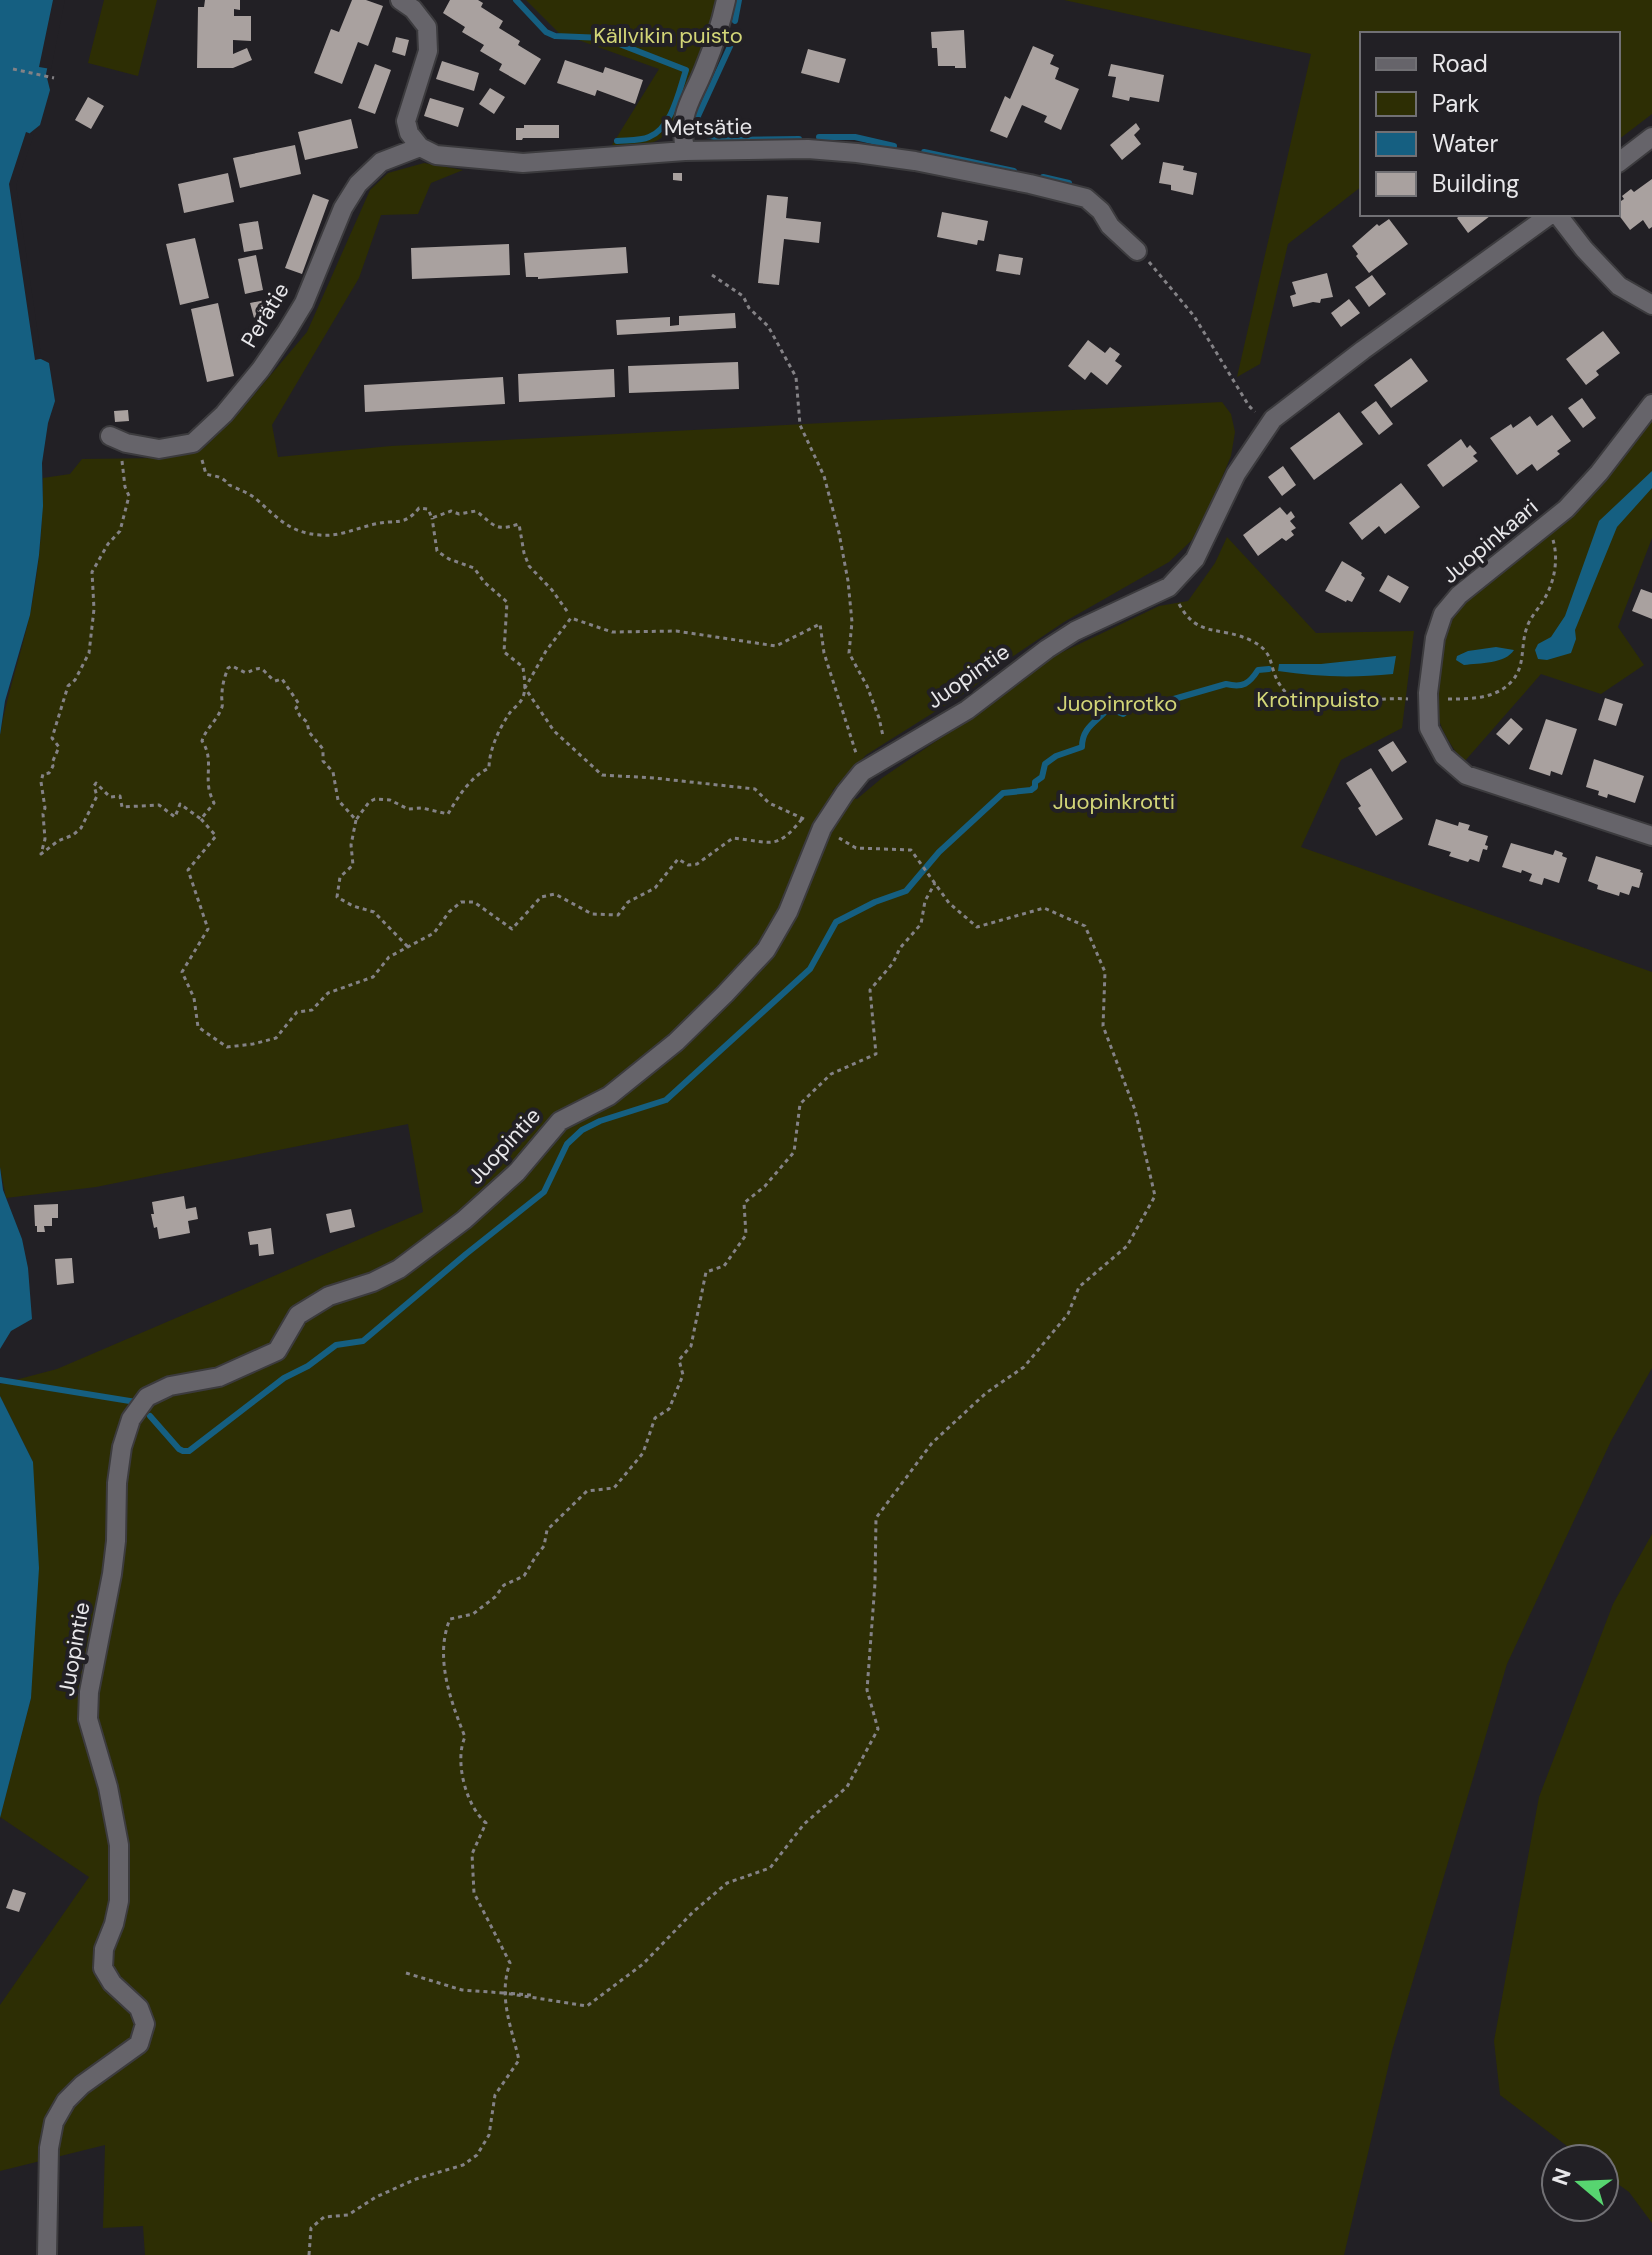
<svg xmlns="http://www.w3.org/2000/svg" width="1652" height="2255" font-family="'DM Sans',sans-serif">
<style>
.green{fill:#2d2e04}
.water{fill:#155f81}
.pier{fill:#222025}
.lines{fill:none;stroke-linecap:round;stroke-linejoin:round}
.stream{stroke:#155f81;stroke-width:6}
.building{fill:#a9a19f}
.minor-casing{stroke:#3c3b3e;stroke-width:22}
.path{stroke:#848286;stroke-width:3;stroke-dasharray:4 4;stroke-linecap:butt}
.minor{stroke:#66646a;stroke-width:18}
.labels{text-anchor:middle;dominant-baseline:central;stroke-width:8;stroke-linejoin:round;paint-order:stroke}
.park-label{font-size:22px;fill:#d2d577;stroke:#222025}
.street-label{font-size:22px;fill:#e8e7ea;stroke:#222025}
</style>
<rect width="100%" height="100%" fill="#222025"/>
<path class="green" d="M104 0H157L138 76 88 63Z
M526 0H717C713 22 679 121 666 134 652 148 630 146 612 145L659 69 559 33Z
M1064 0H1652V114L1618 140V34H1362V186L1288 244 1260 364 1237 377 1311 54Z
M424 163 463 170 431 183 418 214 381 215 359 278 272 425 278 457 391 446 1222 402 1231 414 1235 432 1231 456 1211 504 1192 540 1169 562 1064 622 1012 657 971 689 866 755 832 791 857 799 882 778 948 733 1029 668 1159 606 1188 601 1215 563 1227 537 1316 633 1414 631 1402 728 1341 760 1301 847 1652 972V1368L1611 1441 1507 1664 1392 2051 1344 2255H145L143 2226 103 2228 105 2145 0 2171V2005L89 1877 0 1817 31 1698 33 1462 0 1396V1384L57 1369 423 1212 408 1124 96 1187 6 1198 0 1167V735C7 694 21 655 30 614 39 570 43 524 43 478L70 474 82 459 165 458 204 448 237 415 307 332 370 190 388 173Z
M1652 420V538L1618 627 1644 665 1601 694 1541 674 1464 762C1448 743 1434 719 1435 694 1435 683 1439 672 1441 662 1446 634 1447 622 1467 600L1600 483Z
M1652 1534V2223L1629 2192 1604 2174V2159H1584L1500 2095 1494 2041 1539 1797 1613 1604Z"/>
<path class="water" d="M0 0H62L46 74 50 90 40 125 30 133 12 184 37 357 49 363 55 401 48 423 42 463 43 506 39 555 30 615 5 701 0 735Z
M1652 471V488L1617 527 1575 630 1576 639 1571 653 1547 660 1538 659 1535 650 1538 644 1551 637 1565 616 1599 521Z
M1496 647 1514 650C1505 664 1480 663 1464 665L1456 660 1457 656 1468 651Z
M1396 656 1393 674C1353 678 1317 677 1278 671L1279 664H1321Z
M0 1167 3 1190 22 1239 28 1268 32 1319 11 1331 0 1349Z
M0 1396 33 1462 39 1568 31 1698 0 1818Z"/>
<path class="pier" d="M53 0H65L51 69 39 67Z
M26 132 34 135 16 185 41 354 44 358 35 360 9 184Z"/>
<g class="lines">
<path class="stream" d="M516 0 546 32 555 36 604 38 686 70C679 91 672 128 649 137 640 141 627 140 617 141
M735 21 739 0
M732 42 698 116 699 133 726 140 799 139
M819 137H855L894 146
M924 152 1014 171
M1043 177 1069 183
M0 1380 136 1402
M150 1416 179 1449 183 1451H189L284 1378 308 1366 336 1345 363 1341 466 1254 544 1192 567 1144 582 1130 600 1121 666 1100 810 969 836 922 875 902 906 891 939 852 1003 793 1031 790 1035 787V782L1042 777 1045 764 1056 756 1082 747C1082 728 1095 723 1107 710H1113L1123 714 1130 709 1153 705 1226 684C1243 688 1249 684 1258 670L1269 669"/>
</g>
<path class="building" d="M205 0H240V10L234 9V16H251V41L233 40V54L247 48 252 60 233 68H197L198 7H204Z
M352 0H366L383 6 368 46 358 42 342 84 314 73 331 29 339 32Z
M450 0H478L483 3 481 7 503 21 499 28 520 41 518 45 541 59 525 85 499 70 502 64 480 51 484 45 462 32 465 27 443 13Z
M964 30 966 68H955V66H938L937 48H932L931 32Z
M396 37 409 40 405 56 392 52Z
M1033 46 1054 55 1050 64 1059 68 1055 79 1079 89 1061 130 1044 122 1047 116 1022 105 1007 138 990 131 1005 96 1010 99Z
M808 49 846 59 839 83 801 73Z
M565 60 603 73 605 67 643 80 635 104 597 90 595 96 557 83Z
M442 61 479 73 474 91 436 79Z
M375 64 391 70 375 114 358 108Z
M1111 64 1164 75 1159 102 1130 97 1129 101 1112 97 1116 77 1108 76Z
M490 88 505 97 494 114 479 104Z
M88 97 104 106 91 129 75 120Z
M430 98 464 108 458 127 424 116Z
M351 119 358 148 305 160 298 132Z
M1136 123 1140 129 1134 135 1141 144 1122 160 1110 145Z
M524 125H559V138H523L522 140H516V128H524Z
M295 145 301 174 240 188 233 158Z
M1163 162 1184 166 1183 170 1197 173 1193 195 1171 190V185L1159 183Z
M228 173 234 202 184 213 178 184Z
M673 173H682V181L673 180Z
M1652 179V227L1649 229 1643 220 1630 230 1618 214V203L1624 199 1622 196 1631 189 1634 192Z
M313 194 329 200 302 274 285 268Z
M767 195 788 197 786 218 821 222 819 243 784 239 779 285 758 283Z
M942 212 988 221 984 241 978 240 977 245 937 237Z
M1462 214H1489L1490 216 1468 233 1457 218Z
M1389 219 1408 244 1369 273 1356 256 1358 254 1352 246 1377 224 1379 226Z
M258 221 263 249 244 252 239 224Z
M195 238 209 298 180 305 166 244Z
M509 244 510 275 412 279 411 248Z
M626 247 628 273 538 279V277H526L524 253Z
M999 254 1023 258 1020 275 996 271Z
M256 255 263 290 245 294 238 259Z
M1327 273 1333 297 1321 299 1320 303 1313 302 1293 307 1290 296 1296 294 1292 282Z
M1372 275 1386 294 1369 307 1355 287Z
M276 298 278 313 254 318 250 303Z
M1349 299 1360 313 1341 327 1331 313Z
M218 303 234 376 207 382 191 309Z
M735 313 736 328 617 335 616 320 670 317V326L679 325V316Z
M1603 331 1620 353 1596 371 1599 375 1586 385 1566 359Z
M1088 340 1105 353 1110 347 1120 354 1115 361 1122 366 1107 385 1091 372 1085 380 1068 366Z
M1411 358 1428 381 1391 408 1374 385Z
M738 362 739 389 629 393 628 366Z
M614 369 615 397 519 402 518 374Z
M503 377 505 404 365 412 364 385Z
M1582 398 1596 418 1583 428 1568 408Z
M1376 401 1393 424 1379 435 1361 412Z
M128 410 129 421 115 422 114 411Z
M1339 412 1363 444 1314 480 1290 448Z
M1552 415 1571 441 1557 451 1560 454 1537 471 1532 464 1517 475 1490 438 1511 424 1513 428 1530 416 1537 426Z
M1461 439 1467 448 1470 445 1477 453 1473 456 1478 461 1443 487 1427 465Z
M1283 466 1296 485 1282 496 1268 477Z
M1401 483 1420 507 1385 534 1379 526 1362 540 1349 523Z
M1280 507 1287 515 1291 511 1295 517 1290 521 1296 528 1291 531 1294 535 1286 541 1282 538 1258 556 1243 535Z
M1342 561 1362 573 1361 575 1365 578 1352 602 1347 600 1346 602 1325 591Z
M1388 575 1409 587 1400 603 1379 591Z
M1641 589 1652 593V619L1632 611Z
M1605 698 1623 704 1616 726 1598 720Z
M1511 718 1523 729 1509 745 1496 734Z
M1546 719 1577 729 1562 775 1551 771 1550 776 1529 769Z
M1393 741 1407 762 1392 772 1378 750Z
M1594 759 1644 776 1635 803 1608 794 1607 798 1598 795 1599 791 1586 787Z
M1371 768 1403 819 1376 836 1358 808 1361 806 1346 783Z
M1436 819 1458 826 1459 822 1470 825 1468 830 1488 836 1485 845 1488 846 1487 850 1483 849 1479 862 1470 859 1468 862 1449 856 1451 852 1428 845Z
M1511 843 1553 855 1555 850 1563 853 1562 856 1567 858 1559 883 1544 878 1542 885 1529 881 1532 874 1522 870 1521 873 1502 867Z
M1596 856 1641 870 1640 872 1643 873 1639 888 1632 886 1629 895 1620 892 1619 896 1597 889 1598 885 1588 881Z
M184 1196 186 1209 196 1207 198 1219 188 1221 190 1233 159 1239 157 1227 154 1228 151 1214H154L152 1202Z
M58 1204V1218H52V1226H44L45 1232H37V1226H35L34 1205Z
M351 1209 355 1227 330 1233 326 1214Z
M271 1228 274 1254 259 1256 258 1244 250 1245 248 1232Z
M72 1258 74 1283 57 1285 55 1259Z
M13 1889 26 1893 19 1912 6 1908Z"/>
<g class="lines">
<g class="minor-casing">
<path id="minor" d="M400 0 413 9 427 27 428 51 406 121 409 133 420 147 436 155 523 163 685 151 808 149 857 153 915 161 1030 184 1086 198 1101 211 1110 226 1137 251
M685 151C678 111 692 101 705 67 714 45 721 23 726 0
M1618 163 1652 137
M1557 214 1584 249 1619 286 1652 305
M1652 404 1599 473 1566 509 1459 595 1443 614 1435 638 1428 693 1429 728 1444 756 1466 775 1652 836
M110 436 126 443 159 449 193 443 224 414 261 369 287 331 304 303 343 208 358 184 381 162 420 147
M47 2255 49 2148 54 2122 66 2101 82 2085 139 2044 145 2024 139 2008 112 1983 103 1968 104 1949 114 1924 119 1901V1845L108 1787 88 1719 89 1692 112 1574 116 1541 117 1483 122 1447 131 1419 147 1397 170 1386 219 1377 277 1351 298 1315 329 1296 373 1282 399 1269 464 1220 517 1172 560 1121 609 1096 676 1042 725 994 766 950 788 912 822 828 845 793 862 772 967 710 1047 649 1075 631 1169 587 1195 559 1236 474 1273 419 1363 350 1551 214"/>
</g>
<path class="path" d="M13 69 54 78
M1149 262 1194 316 1249 406 1255 412
M712 275 743 296 749 308 768 326 796 377 800 425 824 476 839 533 848 581 852 622 849 653 867 686 879 718 883 736
M202 460 206 474C212 476 220 476 224 480 233 486 224 483 234 487 242 491 249 493 256 499 277 517 289 533 320 535 339 537 357 528 375 524 396 519 404 527 419 508L428 509 432 518 451 511 459 514 476 511C495 525 494 532 519 524L524 553 529 566 552 590 569 614
M122 461 125 487 129 496 120 531 108 544 92 572 94 609 89 653 75 680 68 686 52 738 59 747 52 763 53 766 49 773 43 774 41 782 45 808 43 814 45 839 41 854 58 841 73 835 81 828 97 796 94 786 96 783 110 797 120 796 122 807 159 805 175 817 180 804 201 819 214 803C212 799 210 794 209 789 206 772 213 757 202 741 206 728 217 721 222 707 223 705 221 697 222 694 222 685 225 676 228 668L232 666 246 673C266 664 259 669 275 681L282 679 299 704 296 708 300 716 307 722 309 732 323 749V761L333 772 338 800 356 820 369 802 375 799 390 800 408 809 422 808 448 814C458 797 470 777 489 768 489 750 499 729 509 714 512 709 519 705 522 699 527 690 524 677 523 667L504 652 507 602 484 582 474 568 449 559 437 551 432 518
M1179 604C1198 639 1220 625 1252 641 1276 653 1268 667 1280 685 1298 714 1338 704 1365 701 1380 699 1394 698 1408 699
M1448 699C1471 699 1496 699 1512 681 1526 665 1520 646 1527 627 1530 618 1538 609 1543 601 1554 584 1559 560 1553 540
M201 819 216 836 188 870 208 929 182 972 194 998 198 1027 227 1047 253 1044 276 1038 297 1012 312 1010 328 993 373 977 389 957 434 933 449 912 461 902H474L512 929 541 897 555 894 592 914 618 915 628 902 655 888 678 859 688 865 697 864 733 838C772 842 776 851 802 819
M804 819 769 803 755 789 654 778 602 775 554 731 525 688 546 651 571 618 612 632 676 631 776 646 820 624 824 653 856 753
M356 820 351 845 353 865 340 877 337 897 353 906 374 912 408 947
M406 1973 462 1990 504 1993
M531 1995 504 1993 587 2006 643 1964 693 1912 727 1883 770 1868 804 1824 847 1787 878 1729 867 1690 875 1583 876 1518 932 1443 986 1393 1024 1367 1068 1314 1079 1287 1127 1246 1155 1196 1135 1110 1103 1026 1105 972 1085 926 1044 908 977 927 949 903 911 850 856 848 839 838
M309 2255 311 2228 324 2217 348 2215 376 2197 416 2179 463 2165 477 2155 489 2135 495 2095 519 2060C511 2026 498 1996 510 1963L474 1893 472 1854 486 1823C466 1806 454 1761 465 1737 451 1702 434 1657 450 1619L473 1614 495 1597 504 1585 524 1576 536 1556 544 1546 547 1530 587 1491 614 1488 643 1453 655 1418 669 1409 683 1375 679 1360 691 1346 706 1272 724 1266 746 1235 744 1203 765 1186 794 1152 800 1104 831 1074 876 1054 870 990 893 963 900 948 921 924 925 901 935 883"/>
<use href="#minor" class="minor"/>
</g>
<g class="labels">
<g class="park-label">
<text x="668" y="35">Källvikin puisto</text>
<text x="1318" y="699">Krotinpuisto</text>
<text x="1117" y="703">Juopinrotko</text>
<text x="1114" y="801">Juopinkrotti</text>
</g>
<g class="street-label">
<text transform="translate(708 127) rotate(-1)">Metsätie</text>
<text transform="translate(265 315) rotate(-59)">Perätie</text>
<text transform="translate(1490 541) rotate(-40)">Juopinkaari</text>
<text transform="translate(968 676) rotate(-35)">Juopintie</text>
<text transform="translate(504 1146) rotate(-47)">Juopintie</text>
<text transform="translate(74 1649) rotate(-80)">Juopintie</text>
</g>
</g>
<rect x="1360" y="32" width="260" height="184" fill="#222025" stroke="#717074" stroke-width="2"/>
<rect x="1376" y="58" width="40" height="12" fill="#66646a" stroke="#717074" stroke-width="2"/>
<text x="1432" y="72" font-size="24" fill="#e8e7ea">Road</text>
<rect x="1376" y="92" width="40" height="24" fill="#2d2e04" stroke="#717074" stroke-width="2"/>
<text x="1432" y="112" font-size="24" fill="#e8e7ea">Park</text>
<rect x="1376" y="132" width="40" height="24" fill="#155f81" stroke="#717074" stroke-width="2"/>
<text x="1432" y="152" font-size="24" fill="#e8e7ea">Water</text>
<rect x="1376" y="172" width="40" height="24" fill="#a9a19f" stroke="#717074" stroke-width="2"/>
<text x="1432" y="192" font-size="24" fill="#e8e7ea">Building</text>
<g transform="translate(1580 2183) rotate(289)"><circle r="38" fill="#222025" stroke="#717074" stroke-width="2"/>
<path d="M0-6L14 30L0 20L-14 30Z" fill="#57d570"/>
<text y="-12" font-size="22" font-weight="bold" text-anchor="middle" fill="#e8e7ea">N</text>
</g>
</svg>
